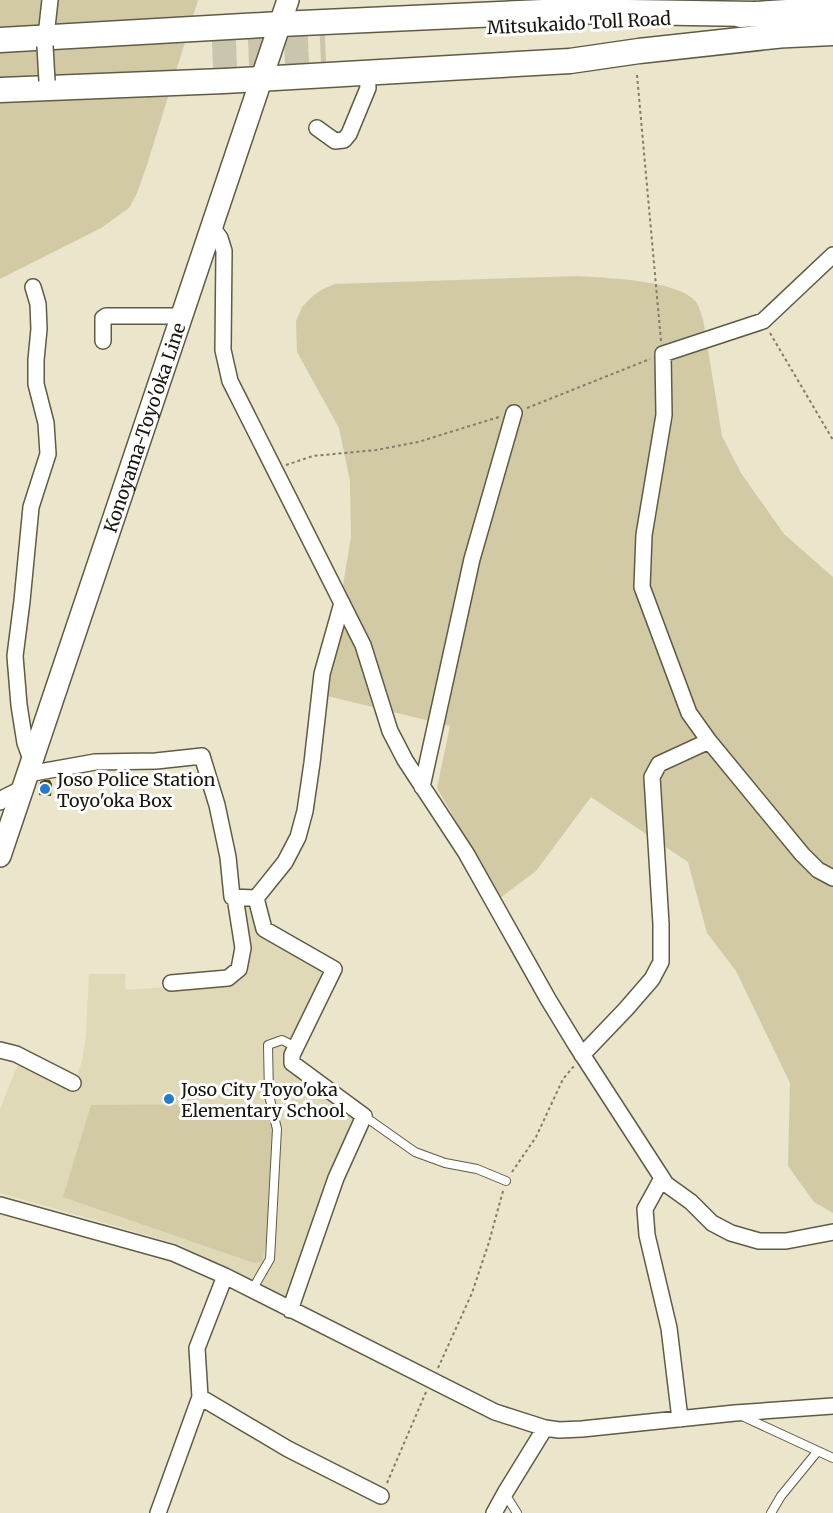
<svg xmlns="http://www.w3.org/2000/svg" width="833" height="1513" font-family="Merriweather,serif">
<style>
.built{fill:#dfd9b8}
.green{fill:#d1caa4}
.building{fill:#504814}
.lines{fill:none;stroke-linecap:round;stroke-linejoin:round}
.trunk-tunnel{stroke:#cac6ae;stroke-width:24;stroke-dasharray:24 12;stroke-linecap:butt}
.service-casing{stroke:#5f5c45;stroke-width:10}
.minor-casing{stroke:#5f5c45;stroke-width:18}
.secondary-casing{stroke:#5f5c45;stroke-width:24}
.trunk-casing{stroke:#5f5c45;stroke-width:27}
.path{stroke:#817d6c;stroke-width:2;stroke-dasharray:3 3;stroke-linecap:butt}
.service{stroke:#fff;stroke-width:8}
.minor{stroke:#fff;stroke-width:15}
.secondary{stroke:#fff;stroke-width:21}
.trunk{stroke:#fff;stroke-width:24}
.minor-bridge-casing{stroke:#5f5c45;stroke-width:18;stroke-linecap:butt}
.minor-bridge{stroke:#fff;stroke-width:15}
.poi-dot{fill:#227cc9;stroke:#fff;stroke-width:2}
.labels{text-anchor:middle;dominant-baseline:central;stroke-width:6;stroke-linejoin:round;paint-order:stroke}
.street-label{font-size:18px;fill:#18160d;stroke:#fff}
.poi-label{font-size:18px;fill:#18160d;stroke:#fff;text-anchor:start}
</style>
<rect width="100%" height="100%" fill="#eae5cb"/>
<path class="built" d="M240 901 247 904 254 909 259 935 324 970 326 978 284 1062 358 1118 290 1299 178 1244 0 1193V1109L19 1062 73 1088 82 1061 86 1036 89 974H126L125 984 126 990 167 987 237 976Z"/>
<path class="green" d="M0 0H198L147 165 137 193 129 208 101 228 0 279Z
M578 276C605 278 679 280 696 302 699 306 701 314 703 319L722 436 741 473 784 534 833 577V1213L814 1202 788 1166 790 1083 736 971 707 933 688 862 591 797 536 871 500 898 437 788 450 726 311 692 321 650 342 591 351 537 350 481 339 428 297 352 296 321 302 307 313 296 321 290 335 284Z
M264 1104 273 1126 267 1237 262 1262 254 1263 63 1197 91 1105Z"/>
<path class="building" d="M44 780H50L52 784 51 796 39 795 40 782Z"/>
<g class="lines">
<path class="trunk-tunnel" d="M212 43 325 37
M213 65 326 59"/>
<g class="service-casing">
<path id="service" d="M364 1116 415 1152 445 1163 477 1169 506 1181
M252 1290 270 1259 277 1129 269 1095 268 1045 282 1040 296 1047
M742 1416 833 1458
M505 1494 517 1513
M771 1513 781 1496 817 1452"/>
</g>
<g class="minor-casing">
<path id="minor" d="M45 45 50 0
M317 128 335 141 344 140 349 134 368 88 367 73
M212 227 220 238 224 251 223 350 230 381 363 645 390 731 405 760 466 853 548 999 576 1045 666 1184 691 1202 712 1223 731 1233 759 1241H786L833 1232
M833 255 763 321 663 354 664 415 644 535 642 587 689 713 709 741 802 854 818 870 833 878
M103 341V318L106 316H182
M32 762 25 743 19 705 15 656 22 601 31 507 48 454 46 423 36 384V360L39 329 38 304 33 287
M28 774 95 762 156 761 202 756 217 805 228 857 232 897 256 898
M422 787 472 559 514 413
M0 802 5 797 23 788
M256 898 264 929 334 969 292 1055V1063L364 1116 336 1178 290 1310
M256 898 285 862 298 837 305 811 312 763 322 674 342 603
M171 983 228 978 239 969 243 948 235 897
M0 1050 16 1054 73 1083
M582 1055 626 1009 652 979 661 962V924L652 777 659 764 709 741
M662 1178 645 1209 647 1235 669 1328 680 1419
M0 1205 173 1253 225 1276 495 1412 545 1428 559 1430 582 1429 735 1413 833 1406
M200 1397 288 1449 381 1496
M158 1513 200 1397 197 1348 225 1276
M494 1513 505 1493 545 1428"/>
</g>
<g class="secondary-casing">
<g id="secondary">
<path id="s1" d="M0 856 288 0"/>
</g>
</g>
<g class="trunk-casing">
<path id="trunk" d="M740 15 833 9
M769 36 833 33
M0 40 280 24 565 11 754 14
M0 90 224 81 570 61 639 51 785 35"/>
</g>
<path class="path" d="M637 75 661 341
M770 333 833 440
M527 408 650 359
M286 465 313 456 376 450 418 442 499 417
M512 1172 536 1137 563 1079 574 1066
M438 1368 472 1293 489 1242 503 1191
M387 1483 426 1392"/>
<use href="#service" class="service"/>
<use href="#minor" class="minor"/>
<use href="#secondary" class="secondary"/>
<use href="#trunk" class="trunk"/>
<g class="minor-bridge-casing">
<path id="minor-bridge" d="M45 46 47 81"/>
</g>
<use href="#minor-bridge" class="minor-bridge"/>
</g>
<g class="poi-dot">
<circle cx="45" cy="789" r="6"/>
<circle cx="169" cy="1099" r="6"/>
</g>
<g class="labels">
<g class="street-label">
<text transform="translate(579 23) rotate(-3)">Mitsukaido Toll Road</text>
<text stroke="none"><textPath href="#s1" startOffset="452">Konoyama-Toyo'oka Line</textPath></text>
</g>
<g class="poi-label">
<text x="57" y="779">Joso Police Station<tspan x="57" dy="21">Toyo'oka Box</tspan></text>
<text x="181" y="1089">Joso City Toyo'oka<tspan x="181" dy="21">Elementary School</tspan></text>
</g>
</g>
</svg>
